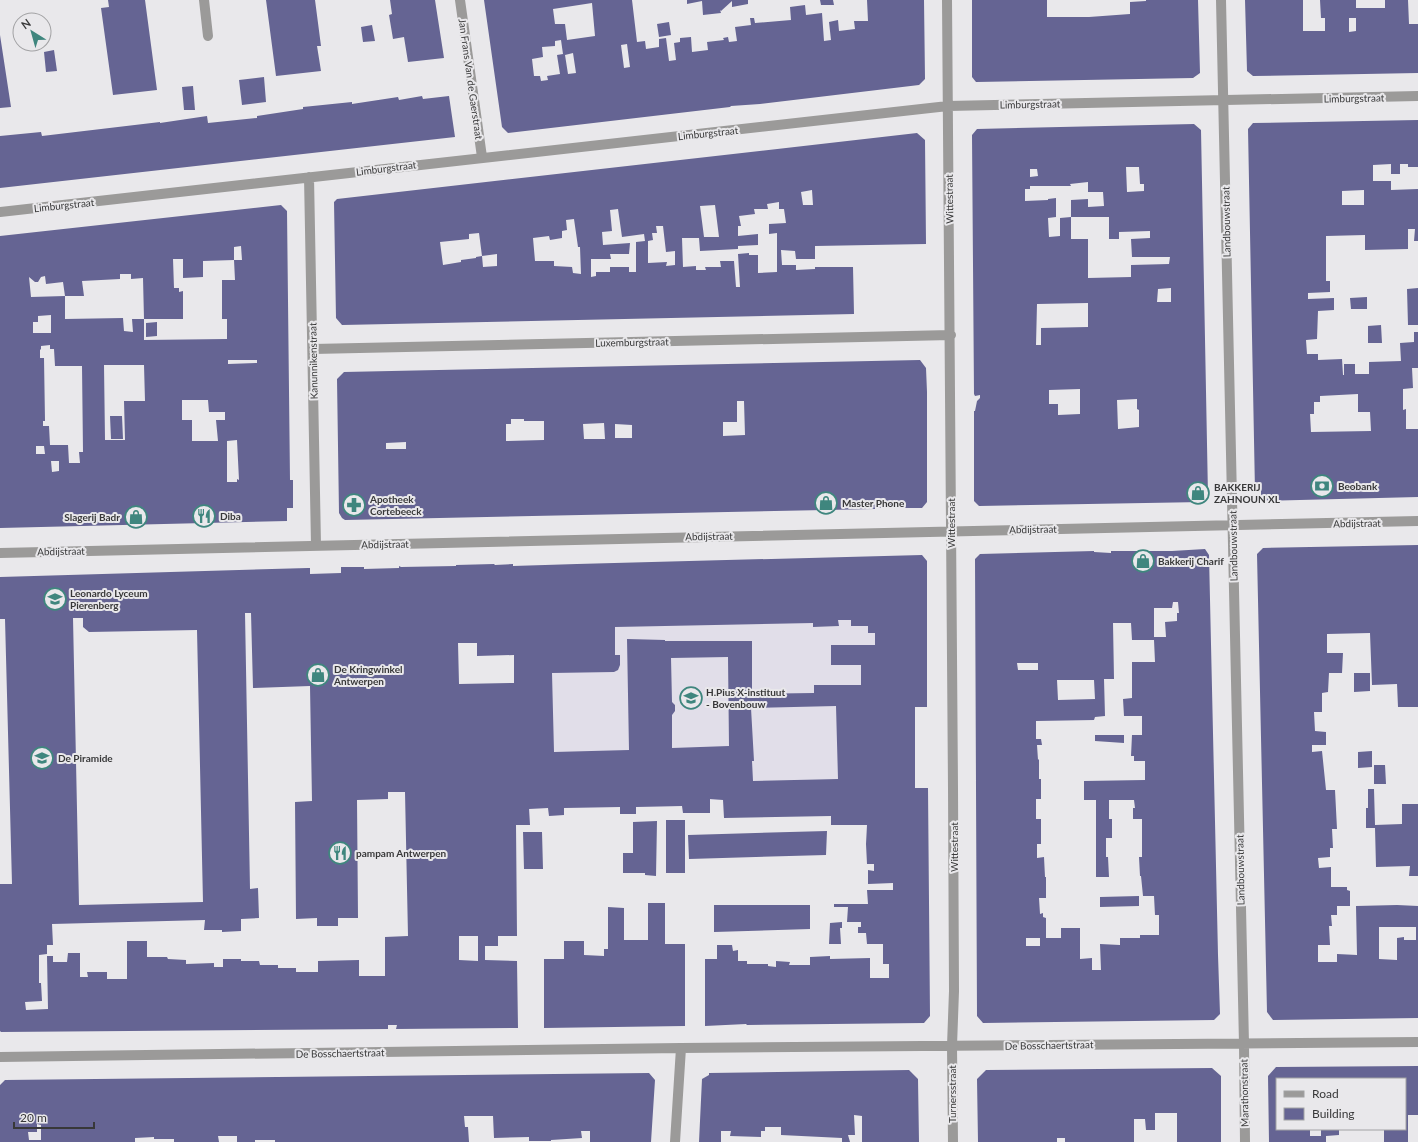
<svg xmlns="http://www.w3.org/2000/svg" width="1418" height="1142" font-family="Lato,sans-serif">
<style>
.built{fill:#e1dee9}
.building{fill:#656493;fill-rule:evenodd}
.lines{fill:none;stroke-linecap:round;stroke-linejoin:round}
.minor{stroke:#9b9a99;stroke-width:10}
.labels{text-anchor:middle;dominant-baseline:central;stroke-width:4;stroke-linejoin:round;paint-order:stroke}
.street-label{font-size:10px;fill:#383839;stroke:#e9e8eb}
.poi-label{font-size:10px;font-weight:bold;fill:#383839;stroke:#e9e8eb;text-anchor:start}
</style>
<rect width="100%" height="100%" fill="#e9e8eb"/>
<path class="built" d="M812 559 813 627 838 626V620H851V626H868V633H875V645L831 646V665H861V685L837 714 838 779 718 782 719 800H710V813H683L682 806 636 807V814H620V807L564 808V815L549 816 548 808 530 809V825H516L513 566Z"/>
<path class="building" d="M108 0H145L157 90 113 95 101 8 109 7Z
M266 0H315L321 46H317L321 71 276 76Z
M390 0H435L444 58 408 62 404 37 393 39 389 15 392 14Z
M484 0H632L637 42 645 41 646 49 659 47V39L666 38 669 61 676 60 674 43 680 42V38L691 37 692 52 708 50 707 42 724 40 723 38 728 37 729 42 737 41 735 27 751 25 750 18H754L755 23 791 20 790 7 805 5 806 15 822 13 824 41 831 40 829 22 838 20 839 31 855 29 854 21H868L867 0H924L925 79 919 85 760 104 731 106 730 107 508 133 502 127ZM592 3 595 36 567 40 565 24H555L553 9ZM561 40 563 54 557 55 560 74 547 76 548 80 541 81 540 76H534L532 59 543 57 542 47 555 46V41ZM627 44 630 67 624 68 621 45ZM573 53 576 73 568 74 565 55Z
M687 0H748V4L732 7V1L721 11 720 10 721 13 703 15 702 1 687 4Z
M820 0H833L834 5H821Z
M972 0H1047V17H1089L1130 14V2L1146 1V0H1198L1200 73 1193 78 976 82 972 77Z
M1245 0H1303V31H1325V18H1321L1320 0H1356V8H1385V0H1408L1409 24H1418V73L1253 76 1247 71ZM1349 18H1356V31L1349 32Z
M669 22 671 35 659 37 657 24Z
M372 25 375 41 363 42 361 27Z
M0 35 11 107 0 108Z
M54 50 57 71 46 72 44 52Z
M264 77 266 102 242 105 239 80Z
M193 86 195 110H184L182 87Z
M422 96 423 99 449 96 455 137 0 188V136L41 132 42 136 160 122V123L207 116 208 123 257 118V116L303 109V107L352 102V104L398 97 399 100Z
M1418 120V167H1408V164H1400V174H1391V164L1373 165V181H1391V190L1418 189V241H1414L1415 229H1408V249L1365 250V235L1326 236V281H1330V292L1308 293V299L1334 298V310L1318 311 1317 339 1306 340 1307 354H1318V360L1342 359 1343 375H1344V364H1355V374H1369V362L1401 361 1400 343 1414 342V332H1418V368H1412L1413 388 1403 389V410L1406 409V429H1418V497L1261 501V491H1255L1248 129 1253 123ZM1364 190V205H1342V191ZM1358 394V412H1370L1371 431 1311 432 1310 414H1314V402H1320V396Z
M1194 124 1201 130 1208 496 1203 502 979 506 974 501V411H975L977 401 980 398V395L975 396 974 394 972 135 977 129ZM1126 167H1139L1140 184H1144V191L1127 192ZM1030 169H1037L1038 176 1030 177ZM1088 182V192H1103L1104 206 1088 207V199L1071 200V217H1109V239H1119V232L1150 231V238L1131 239 1132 257H1170L1169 264 1131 265V277L1088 278V239H1071V217L1060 218V236L1049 237 1048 218 1056 217V198L1048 199V200L1025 201V189H1030V186H1071L1070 184ZM1171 288V302H1157L1158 289ZM1088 303V327L1041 328V345H1036L1037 304ZM1080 389V414L1058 415V404H1049V390ZM1137 399V409L1139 410V427L1118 429 1117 400Z
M917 133 925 140 926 244 815 246V259H796L795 251 781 250 782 265H796V270L815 269V267H853L854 314 342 325 336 318 334 202 337 199ZM812 190 813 205H803L801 192ZM779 202V209H784L786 223 769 224V234L777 233V272L758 273V255H749V253L738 254 740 287H736L734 261H720L721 267H705L706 270H696V266L683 267 682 238H699L700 251 738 249V246L758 245V234L738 236V226H741L739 216 755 214 754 209H768L767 204ZM715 205 719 237H704L700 206ZM618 209 622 237 644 234 645 241 636 242V272H629V267H610V272H596V276L591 277V259H611L610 254H629L630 243 603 245 602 232 612 231 610 210ZM574 219 578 247H580L581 274 573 273 572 267 554 266V261H535L533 238 549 236 550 240 562 238V231L567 230 566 220ZM656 226H663L666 252 675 251V265L666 266 667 262 648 263V241L653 240 652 233H657ZM479 233 482 256 476 257V258L461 260V262L443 265 440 242 469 239V234ZM497 254V266L483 267 482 256Z
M281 205 287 211 290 480H293V508H287V521L0 528V236ZM241 246 242 260H234L235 280H222V319H227V339L144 340V319H132L133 332 124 331 123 318 65 319V296L31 297 29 277 35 282H38L41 277 45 276 46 284 63 282 65 296H84L82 281 120 279V274H131V279L143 278 144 319H183V291L179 292V288H174L173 259H183V278L203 277V261L234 260V247ZM51 315V333H33V322H38V316ZM50 345V349H54L55 366H82L83 452H79L80 463H69L68 445H50L49 426H43V421H45L44 358H40V350L41 349V346ZM228 360H257V363L228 364ZM104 365H144L145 401H124L125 440H105ZM182 400H208L209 412H225V420H216L218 441H192V420H182ZM237 440 239 480 237 479V482H227V441ZM36 446H44L45 454H36ZM51 461H59V471L52 472Z
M1418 288V325H1408L1407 289Z
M1367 297V309H1351L1350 298Z
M157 322V336L146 337V323Z
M1381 325 1382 343H1368V326Z
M920 360 926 368 927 392V502L922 508H897V507L875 508V509L345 520 342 518 339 513 337 379 344 372ZM737 401H744L745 435 723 436V422H737ZM511 419H524V421H544V440L506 441V424H511ZM604 423 605 439H584L583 424ZM615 424 632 425V438H615ZM406 442V449H386V443Z
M110 416H122L123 439H111Z
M1418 545V707H1398L1397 684 1372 685 1370 633 1327 634V653H1343L1342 673H1329L1328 692 1322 693V712H1314L1315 731 1326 732V745H1312V752L1322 751 1326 790H1335L1337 829H1332L1333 848H1330V857L1318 858 1319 868 1331 867V887H1347V890L1350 891V906H1337V915H1331L1332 926H1329L1330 945H1318V962H1337V954L1357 955 1356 906 1397 905 1418 906V1018L1273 1020 1267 1012 1257 554 1263 548ZM1379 927H1416V940H1404V937L1397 938V960L1379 959Z
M1205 549 1209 555 1218 955 1220 1014 1214 1020 983 1023 977 1016 975 559 980 554 1094 551V552L1111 553V551H1172ZM1173 602H1178L1179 613H1177V621L1165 622 1166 637H1154V608H1172ZM1113 623H1131L1132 640H1154L1155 662H1132V698L1123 699 1124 716H1142V735H1132L1131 756H1134V761H1145V780L1084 781V800H1096V877H1109L1108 857H1106V838H1112V819H1109V800H1134L1135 808H1133V819H1142V857H1139L1140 876H1141L1143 896H1154L1155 915H1159V935H1140V938H1120V945L1100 944 1101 970H1092V958L1080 959V928H1061V938H1046V918L1043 917V913L1040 914 1039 898H1046V877H1045L1044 857 1037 858V844H1041V819H1036V799H1041V779H1039V759L1038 760 1037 745H1042L1041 739H1036V721L1094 720 1095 717 1105 716 1104 679H1114ZM1017 663H1038V670H1018ZM1057 680H1094L1095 699 1058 700ZM1026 938H1040V946H1026Z
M922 555 927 561V707H915V788H928L930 1016 924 1023 747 1025 746 1024 705 1026V959H717V945H732L733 951 738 950V961H747V964H768V966L776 967V961L790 962 789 965H810V957L830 956V959L870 958V978H889V964H883V944H867L866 933H858V927H861V922H847L848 907H834V904H868L867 890H893V883L868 884V870L874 871V864H867L866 844 867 825H831V816L724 818 723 800 710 799V813H683L682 806 636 807V814H620V807L564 808V815L549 816 548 808 529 809 530 825H516L517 936H498V946H485V960L517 961 518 1028 396 1029 397 1025H388V1029L1 1032 0 1031V884H12L5 619H0V577L308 568H310V574L341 573V567H364V569L399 568V566L401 567 456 566V565L494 564 495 565 513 564V566L577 564ZM245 613H251L253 688 310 686 312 801 295 802 296 919 317 918V926H338V918H358L357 800 388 799V792H405L408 936 385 937V976H359V960L318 961V972H296V968H278V965H260L259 961H241V959H223V967H214V963L186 964V960L168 959 167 957H147V941H127V979H107V972H87L88 977H80V953H68L67 962H53V956H47L48 1009 26 1010 25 1002 42 1001 41 983H39V955L47 954V945H53L52 924 205 920 204 930H222V932L241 931V919L259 918 258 888 250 889ZM73 618H83V627L89 632 197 630 203 902 79 905ZM838 620H851V626H868V633H875V645H831V665H861V685H814V693L752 694V641H665V640L627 639 629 750 554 752 552 673 614 672 618 670 620 665V655H615V627L813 623V627L839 626ZM458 643H477V656L514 655V683L459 684ZM728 657 729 746 672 748V715L675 711V705L672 702 671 658ZM836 706 838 779 753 781 752 761H754L751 708ZM459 936H478V961L459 960Z
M1354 673H1370V691L1354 692Z
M1095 735H1124V743L1095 741Z
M1372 751V767L1358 768V752Z
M1374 765H1385L1386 784H1374Z
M1368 789H1374L1375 825 1402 824V804H1418V876H1409L1410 866 1376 867 1375 828H1366V808H1368Z
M666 820H685V873H666Z
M657 821 656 876 645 875V873H623V853H633V822Z
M827 831 826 855 689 859 688 835Z
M523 832H542L543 869H524Z
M1139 896V906L1100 907V897Z
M648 903H665V944H685V1026L544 1028V959H564V941H584V955L604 956V949H608V907L624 908V940H648Z
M714 905H810V929L714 932Z
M842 922V928H840L841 944H829L830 923Z
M1418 1066V1115H1408V1142H1384V1129H1405V1079H1277V1129H1310V1136H1321V1129H1339V1135L1326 1136V1142H1269L1268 1076 1276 1067Z
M1212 1068 1221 1076V1142H1177V1113H1155V1130H1146L1145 1119H1134V1142H1065V1138H1057V1142H978L977 1079 986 1070Z
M909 1070 918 1079 919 1142H862V1116L854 1115 855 1135H848L850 1142H842V1138L781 1135V1127H765V1131H761V1137L730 1136 731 1131H721V1142H699L702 1079 709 1075V1073Z
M649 1073 655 1080 651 1142H590V1131H581L582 1138 551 1140V1141H529V1137L494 1138 493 1116H464L465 1127H468L469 1142H275V1140H255V1142H237V1136H218L219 1142H174V1139H154V1137L135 1138V1142H0V1085L5 1080ZM37 1124 41 1125V1140H29L28 1132H37Z"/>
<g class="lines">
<path class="minor" d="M204 0 208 36
M460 0 482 157
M947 0 953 788 954 991 952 1046 953 1142
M1221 0 1244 1044 1245 1142
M309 177 316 545
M0 212 948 106 1418 96
M313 349 951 335
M0 553 1418 521
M0 1057 681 1048 1418 1042
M675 1142 681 1048"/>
</g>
<defs>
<g id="bank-ring" transform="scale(1.15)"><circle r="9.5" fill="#e9e8eb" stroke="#3f867e" stroke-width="1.5"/><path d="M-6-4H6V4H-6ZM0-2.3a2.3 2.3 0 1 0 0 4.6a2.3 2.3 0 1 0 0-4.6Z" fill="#3f867e"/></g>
<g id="shop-ring" transform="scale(1.15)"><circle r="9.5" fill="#e9e8eb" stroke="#3f867e" stroke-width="1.5"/><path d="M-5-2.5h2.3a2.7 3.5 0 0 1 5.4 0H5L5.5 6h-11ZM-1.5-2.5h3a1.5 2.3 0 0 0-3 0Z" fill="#3f867e"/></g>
<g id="pharmacy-ring" transform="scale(1.15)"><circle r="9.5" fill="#e9e8eb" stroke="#3f867e" stroke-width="1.5"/><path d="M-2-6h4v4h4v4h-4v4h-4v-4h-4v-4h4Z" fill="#3f867e"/></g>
<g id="restaurant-ring" transform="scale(1.15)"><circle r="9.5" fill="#e9e8eb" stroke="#3f867e" stroke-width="1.5"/><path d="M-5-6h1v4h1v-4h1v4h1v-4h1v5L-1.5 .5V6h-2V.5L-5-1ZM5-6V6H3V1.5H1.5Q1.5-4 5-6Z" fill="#3f867e"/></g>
<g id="school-ring" transform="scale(1.15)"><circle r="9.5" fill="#e9e8eb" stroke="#3f867e" stroke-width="1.5"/><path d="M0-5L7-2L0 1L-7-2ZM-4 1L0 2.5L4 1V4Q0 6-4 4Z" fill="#3f867e"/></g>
</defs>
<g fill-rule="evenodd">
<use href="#bank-ring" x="1322" y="486"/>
<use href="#shop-ring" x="1198" y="493"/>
<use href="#shop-ring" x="826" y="503"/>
<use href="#pharmacy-ring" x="354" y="505"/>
<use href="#restaurant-ring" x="204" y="516"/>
<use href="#shop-ring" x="136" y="517"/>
<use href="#shop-ring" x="1143" y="561"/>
<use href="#school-ring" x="55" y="599"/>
<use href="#shop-ring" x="318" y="675"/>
<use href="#school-ring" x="691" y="698"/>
<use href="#school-ring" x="42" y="758"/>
<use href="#restaurant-ring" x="340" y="853"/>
</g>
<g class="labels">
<g class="street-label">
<text transform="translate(471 79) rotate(82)">Jan Frans Van de Gaerstraat</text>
<text transform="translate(1354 98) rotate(-1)">Limburgstraat</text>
<text transform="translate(1030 104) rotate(-1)">Limburgstraat</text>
<text transform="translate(708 133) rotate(-6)">Limburgstraat</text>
<text transform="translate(386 168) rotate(-7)">Limburgstraat</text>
<text transform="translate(949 199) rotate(-91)">Wittestraat</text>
<text transform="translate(64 205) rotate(-6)">Limburgstraat</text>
<text transform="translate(1226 222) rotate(-91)">Landbouwstraat</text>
<text transform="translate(632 342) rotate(-1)">Luxemburgstraat</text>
<text transform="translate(313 361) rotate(-91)">Kanunnikenstraat</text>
<text transform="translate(951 523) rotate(-90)">Wittestraat</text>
<text transform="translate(1357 523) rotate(-1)">Abdijstraat</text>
<text transform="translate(1033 529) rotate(-1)">Abdijstraat</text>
<text transform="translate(709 536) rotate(-1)">Abdijstraat</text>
<text transform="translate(385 544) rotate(-1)">Abdijstraat</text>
<text transform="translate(1233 546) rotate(-91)">Landbouwstraat</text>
<text transform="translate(61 551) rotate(-1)">Abdijstraat</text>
<text transform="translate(954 847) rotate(-90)">Wittestraat</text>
<text transform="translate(1240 870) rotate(-91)">Landbouwstraat</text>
<text transform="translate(1049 1045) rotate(-1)">De Bosschaertstraat</text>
<text transform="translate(340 1053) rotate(-1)">De Bosschaertstraat</text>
<text transform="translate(1244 1093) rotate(-91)">Marathonstraat</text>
<text transform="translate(952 1094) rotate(-90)">Turnersstraat</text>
</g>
<g class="poi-label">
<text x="1338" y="486">Beobank</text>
<text x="1214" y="487">BAKKERIJ<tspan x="1214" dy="12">ZAHNOUN XL</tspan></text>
<text x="370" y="499">Apotheek<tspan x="370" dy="12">Cortebeeck</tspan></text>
<text x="842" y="503">Master Phone</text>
<text x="220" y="516">Diba</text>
<text x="120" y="517" text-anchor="end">Slagerij Badr</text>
<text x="1158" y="561">Bakkerij Charif</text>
<text x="70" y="593">Leonardo Lyceum<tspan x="70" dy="12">Pierenberg</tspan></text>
<text x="334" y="669">De Kringwinkel<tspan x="334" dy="12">Antwerpen</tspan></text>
<text x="706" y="692">H.Pius X-instituut<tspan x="706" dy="12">- Bovenbouw</tspan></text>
<text x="58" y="758">De Piramide</text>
<text x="356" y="853">pampam Antwerpen</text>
</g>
</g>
<rect x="1276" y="1078" width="130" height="52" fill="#e9e8eb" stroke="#a2a2a4"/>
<rect x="1284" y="1091" width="20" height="6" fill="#9b9a99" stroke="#a2a2a4"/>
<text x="1312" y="1098" font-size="12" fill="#383839">Road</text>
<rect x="1284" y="1108" width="20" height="12" fill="#656493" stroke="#a2a2a4"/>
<text x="1312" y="1118" font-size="12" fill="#383839">Building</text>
<g transform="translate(32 32) rotate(323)"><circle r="19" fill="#e9e8eb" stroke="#a2a2a4"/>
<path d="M0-3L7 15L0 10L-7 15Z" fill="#3f867e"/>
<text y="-6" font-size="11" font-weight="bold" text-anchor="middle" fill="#383839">N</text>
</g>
<path d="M14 1122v6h80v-6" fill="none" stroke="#383839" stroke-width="2"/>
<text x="20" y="1122" font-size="12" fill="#383839" stroke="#e9e8eb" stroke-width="3" paint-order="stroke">20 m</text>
</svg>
